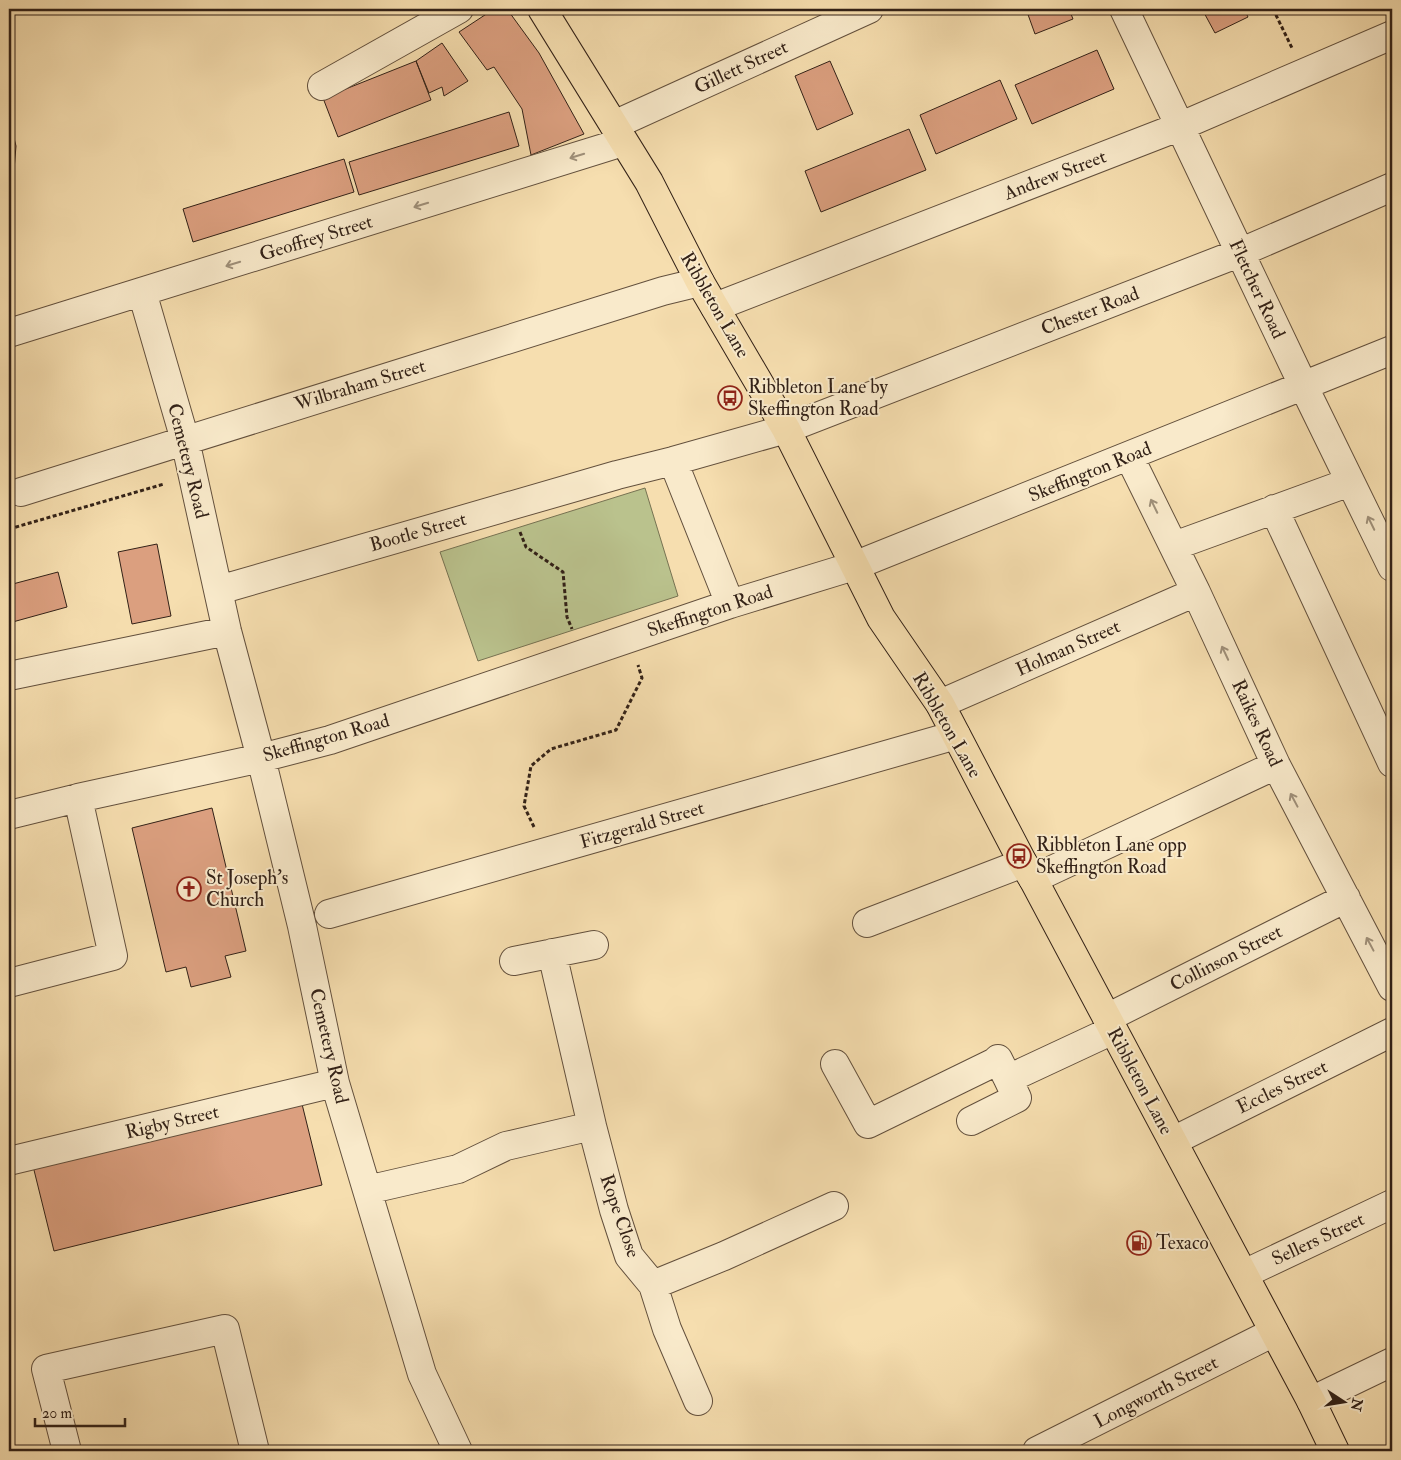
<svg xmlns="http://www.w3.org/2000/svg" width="1401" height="1460" font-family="'IM FELL Double Pica',serif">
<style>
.green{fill:#bac28d;stroke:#767252}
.building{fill:#db9f7f;stroke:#322117}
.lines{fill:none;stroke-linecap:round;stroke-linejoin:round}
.minor-casing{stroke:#63503d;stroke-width:30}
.major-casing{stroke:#322117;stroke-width:30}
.path{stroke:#322117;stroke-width:3;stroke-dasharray:4 2.5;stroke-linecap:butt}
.minor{stroke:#f9eacb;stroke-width:28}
.major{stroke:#f6deaf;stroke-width:28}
.oneway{stroke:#9f907a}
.labels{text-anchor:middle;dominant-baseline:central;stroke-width:4;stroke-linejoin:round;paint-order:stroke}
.street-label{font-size:19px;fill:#322117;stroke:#f9eacb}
.poi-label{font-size:19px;fill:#322117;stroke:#f9eacb;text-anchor:start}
</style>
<rect width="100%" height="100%" fill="#f6deaf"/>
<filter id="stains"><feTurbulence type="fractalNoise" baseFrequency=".004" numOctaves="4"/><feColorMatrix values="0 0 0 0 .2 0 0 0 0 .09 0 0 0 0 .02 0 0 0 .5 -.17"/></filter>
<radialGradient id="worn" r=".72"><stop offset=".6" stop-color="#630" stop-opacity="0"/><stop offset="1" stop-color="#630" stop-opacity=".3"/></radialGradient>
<path class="green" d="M645 488 678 596 478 661 440 552Z"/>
<path class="building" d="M494 9H507L539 53 584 134 531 155 522 109 494 67 487 70 459 32Z
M1026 9H1069L1073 19 1035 34Z
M1202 9H1244L1248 17 1215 33Z
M442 43 468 81 444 96 442 87 429 93 416 61Z
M1097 50 1114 89 1032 124 1015 85Z
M416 61 431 100 338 137 323 98Z
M830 61 853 114 817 130 795 76Z
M1000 80 1017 119 936 154 920 115Z
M509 112 519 146 359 195 349 162Z
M9 118 16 146 13 182 9 191Z
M909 129 926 170 821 212 805 171Z
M344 159 354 192 193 242 183 209Z
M157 544 171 616 132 624 118 552Z
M58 572 67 607 9 623V585Z
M212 808 246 951 225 956 231 977 191 987 186 967 166 972 132 828Z
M301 1100 322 1185 54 1251 33 1166Z"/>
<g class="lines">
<g class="minor-casing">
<path id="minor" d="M1124 9 1303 385 1392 567
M322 86 459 9
M614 125 869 9
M142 292 185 440 227 631 261 758 302 926 335 1083 422 1374 458 1451
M715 307 1181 126 1392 35
M9 333 623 142
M1129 456 1196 592 1276 765 1392 987
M673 461 730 604
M21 492 663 291 700 282
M1274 509 1392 763
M1174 546 1350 482
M219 590 617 475 673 461 786 429 1239 253 1392 187
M9 676 227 631
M940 704 1196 592
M9 815 78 798 261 758 330 740 730 604 854 566 1392 350
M1033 879 1276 765
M329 914 956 735
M867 923 1023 863
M514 961 594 945
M9 983 113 956 78 798
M1107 1018 1346 898
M835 1064 868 1124 995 1062 998 1059 1008 1079
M971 1121 1017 1098 1008 1079 1113 1030
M592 1126 614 1210 629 1256 653 1285 724 1256 834 1206
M1173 1141 1392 1032
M9 1161 335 1083
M367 1190 458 1169 506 1146 592 1126 552 953
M1244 1274 1392 1204
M653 1285 667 1329 698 1401
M1311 1401 1392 1362
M67 1451 46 1369 225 1329 255 1451
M1037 1451 1274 1332"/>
</g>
<g class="major-casing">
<path id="major" d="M542 9 649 182 700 282 786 429 881 618 940 704 1023 863 1033 879 1311 1401 1335 1451"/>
</g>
<path class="path" d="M1273 9 1292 48
M9 529 164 484
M520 532 526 547 563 572 567 617 572 629
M534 827 524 806 531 766 551 749 616 730 642 678 638 665"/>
<use href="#minor" class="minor"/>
<use href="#major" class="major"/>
</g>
<defs><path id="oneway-shaft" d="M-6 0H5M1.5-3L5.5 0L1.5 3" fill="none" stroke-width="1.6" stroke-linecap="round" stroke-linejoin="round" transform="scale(1.25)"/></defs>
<g class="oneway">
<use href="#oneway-shaft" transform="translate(577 156) rotate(163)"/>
<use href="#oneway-shaft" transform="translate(421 205) rotate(163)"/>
<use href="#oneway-shaft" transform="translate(233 264) rotate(163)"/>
<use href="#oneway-shaft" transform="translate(1154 506) rotate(-116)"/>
<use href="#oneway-shaft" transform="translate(1371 523) rotate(-116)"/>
<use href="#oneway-shaft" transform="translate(1225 653) rotate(-115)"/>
<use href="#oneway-shaft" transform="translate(1294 800) rotate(-118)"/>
<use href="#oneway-shaft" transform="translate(1370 944) rotate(-118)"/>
</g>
<defs>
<g id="bus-ring" transform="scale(1.25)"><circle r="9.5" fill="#f9eacb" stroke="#8f2418" stroke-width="1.5"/><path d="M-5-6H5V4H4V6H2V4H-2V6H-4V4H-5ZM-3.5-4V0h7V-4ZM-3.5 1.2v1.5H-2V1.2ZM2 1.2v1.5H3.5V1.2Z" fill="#8f2418"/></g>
<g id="church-ring" transform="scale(1.25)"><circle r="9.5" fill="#f9eacb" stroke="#8f2418" stroke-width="1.5"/><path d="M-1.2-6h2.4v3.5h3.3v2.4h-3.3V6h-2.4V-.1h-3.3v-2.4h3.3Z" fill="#8f2418"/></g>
<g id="fuel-ring" transform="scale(1.25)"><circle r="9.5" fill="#f9eacb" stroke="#8f2418" stroke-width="1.5"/><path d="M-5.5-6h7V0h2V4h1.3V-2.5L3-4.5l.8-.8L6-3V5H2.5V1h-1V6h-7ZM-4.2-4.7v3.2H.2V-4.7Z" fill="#8f2418"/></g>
</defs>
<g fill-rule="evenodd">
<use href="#bus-ring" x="730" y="398"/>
<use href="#bus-ring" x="1019" y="856"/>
<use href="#church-ring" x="189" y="889"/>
<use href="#fuel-ring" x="1139" y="1243"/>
</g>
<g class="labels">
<g class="street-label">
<text transform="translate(741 67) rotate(-25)">Gillett Street</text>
<text transform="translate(1055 175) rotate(-21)">Andrew Street</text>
<text transform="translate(316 238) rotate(-17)">Geoffrey Street</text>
<text transform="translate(1257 289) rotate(65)">Fletcher Road</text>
<text transform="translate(715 305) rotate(60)">Ribbleton Lane</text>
<text transform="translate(1090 311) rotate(-21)">Chester Road</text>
<text transform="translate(360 385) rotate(-17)">Wilbraham Street</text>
<text transform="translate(188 461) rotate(76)">Cemetery Road</text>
<text transform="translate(1090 472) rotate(-22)">Skeffington Road</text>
<text transform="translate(418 532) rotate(-16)">Bootle Street</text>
<text transform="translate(710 611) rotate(-18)">Skeffington Road</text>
<text transform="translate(1068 648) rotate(-24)">Holman Street</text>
<text transform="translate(1257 723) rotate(65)">Raikes Road</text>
<text transform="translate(947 725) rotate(60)">Ribbleton Lane</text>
<text transform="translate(326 738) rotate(-16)">Skeffington Road</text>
<text transform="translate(642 825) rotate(-16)">Fitzgerald Street</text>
<text transform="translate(1226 958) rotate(-27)">Collinson Street</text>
<text transform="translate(329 1046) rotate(77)">Cemetery Road</text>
<text transform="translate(1140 1081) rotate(62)">Ribbleton Lane</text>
<text transform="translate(1282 1087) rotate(-26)">Eccles Street</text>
<text transform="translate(172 1122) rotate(-13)">Rigby Street</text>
<text transform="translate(620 1216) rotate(71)">Rope Close</text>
<text transform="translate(1318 1239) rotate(-25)">Sellers Street</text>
<text transform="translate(1156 1392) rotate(-27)">Longworth Street</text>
</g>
<g class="poi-label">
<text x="748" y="387">Ribbleton Lane by<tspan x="748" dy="22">Skeffington Road</tspan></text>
<text x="1036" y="845">Ribbleton Lane opp<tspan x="1036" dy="22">Skeffington Road</tspan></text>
<text x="206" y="878">St Joseph's<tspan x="206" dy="22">Church</tspan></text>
<text x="1156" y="1243">Texaco</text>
</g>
</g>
<rect width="1401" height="1460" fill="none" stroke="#f6deaf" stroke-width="30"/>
<rect x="10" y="10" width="1381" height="1440" fill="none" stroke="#322117" stroke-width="2.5"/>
<rect x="15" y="15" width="1371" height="1430" fill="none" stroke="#322117"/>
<g transform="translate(1344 1402) rotate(102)" stroke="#f9eacb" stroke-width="4" paint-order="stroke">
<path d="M0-4L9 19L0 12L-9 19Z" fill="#322117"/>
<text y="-8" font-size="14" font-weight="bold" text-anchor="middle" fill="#322117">N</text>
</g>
<path d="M35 1418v8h90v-8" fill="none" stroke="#322117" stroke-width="2.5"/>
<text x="42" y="1418" font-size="15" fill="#322117" stroke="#f9eacb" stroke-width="4" paint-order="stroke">20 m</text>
<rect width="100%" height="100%" filter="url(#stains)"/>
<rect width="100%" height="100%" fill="url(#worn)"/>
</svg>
